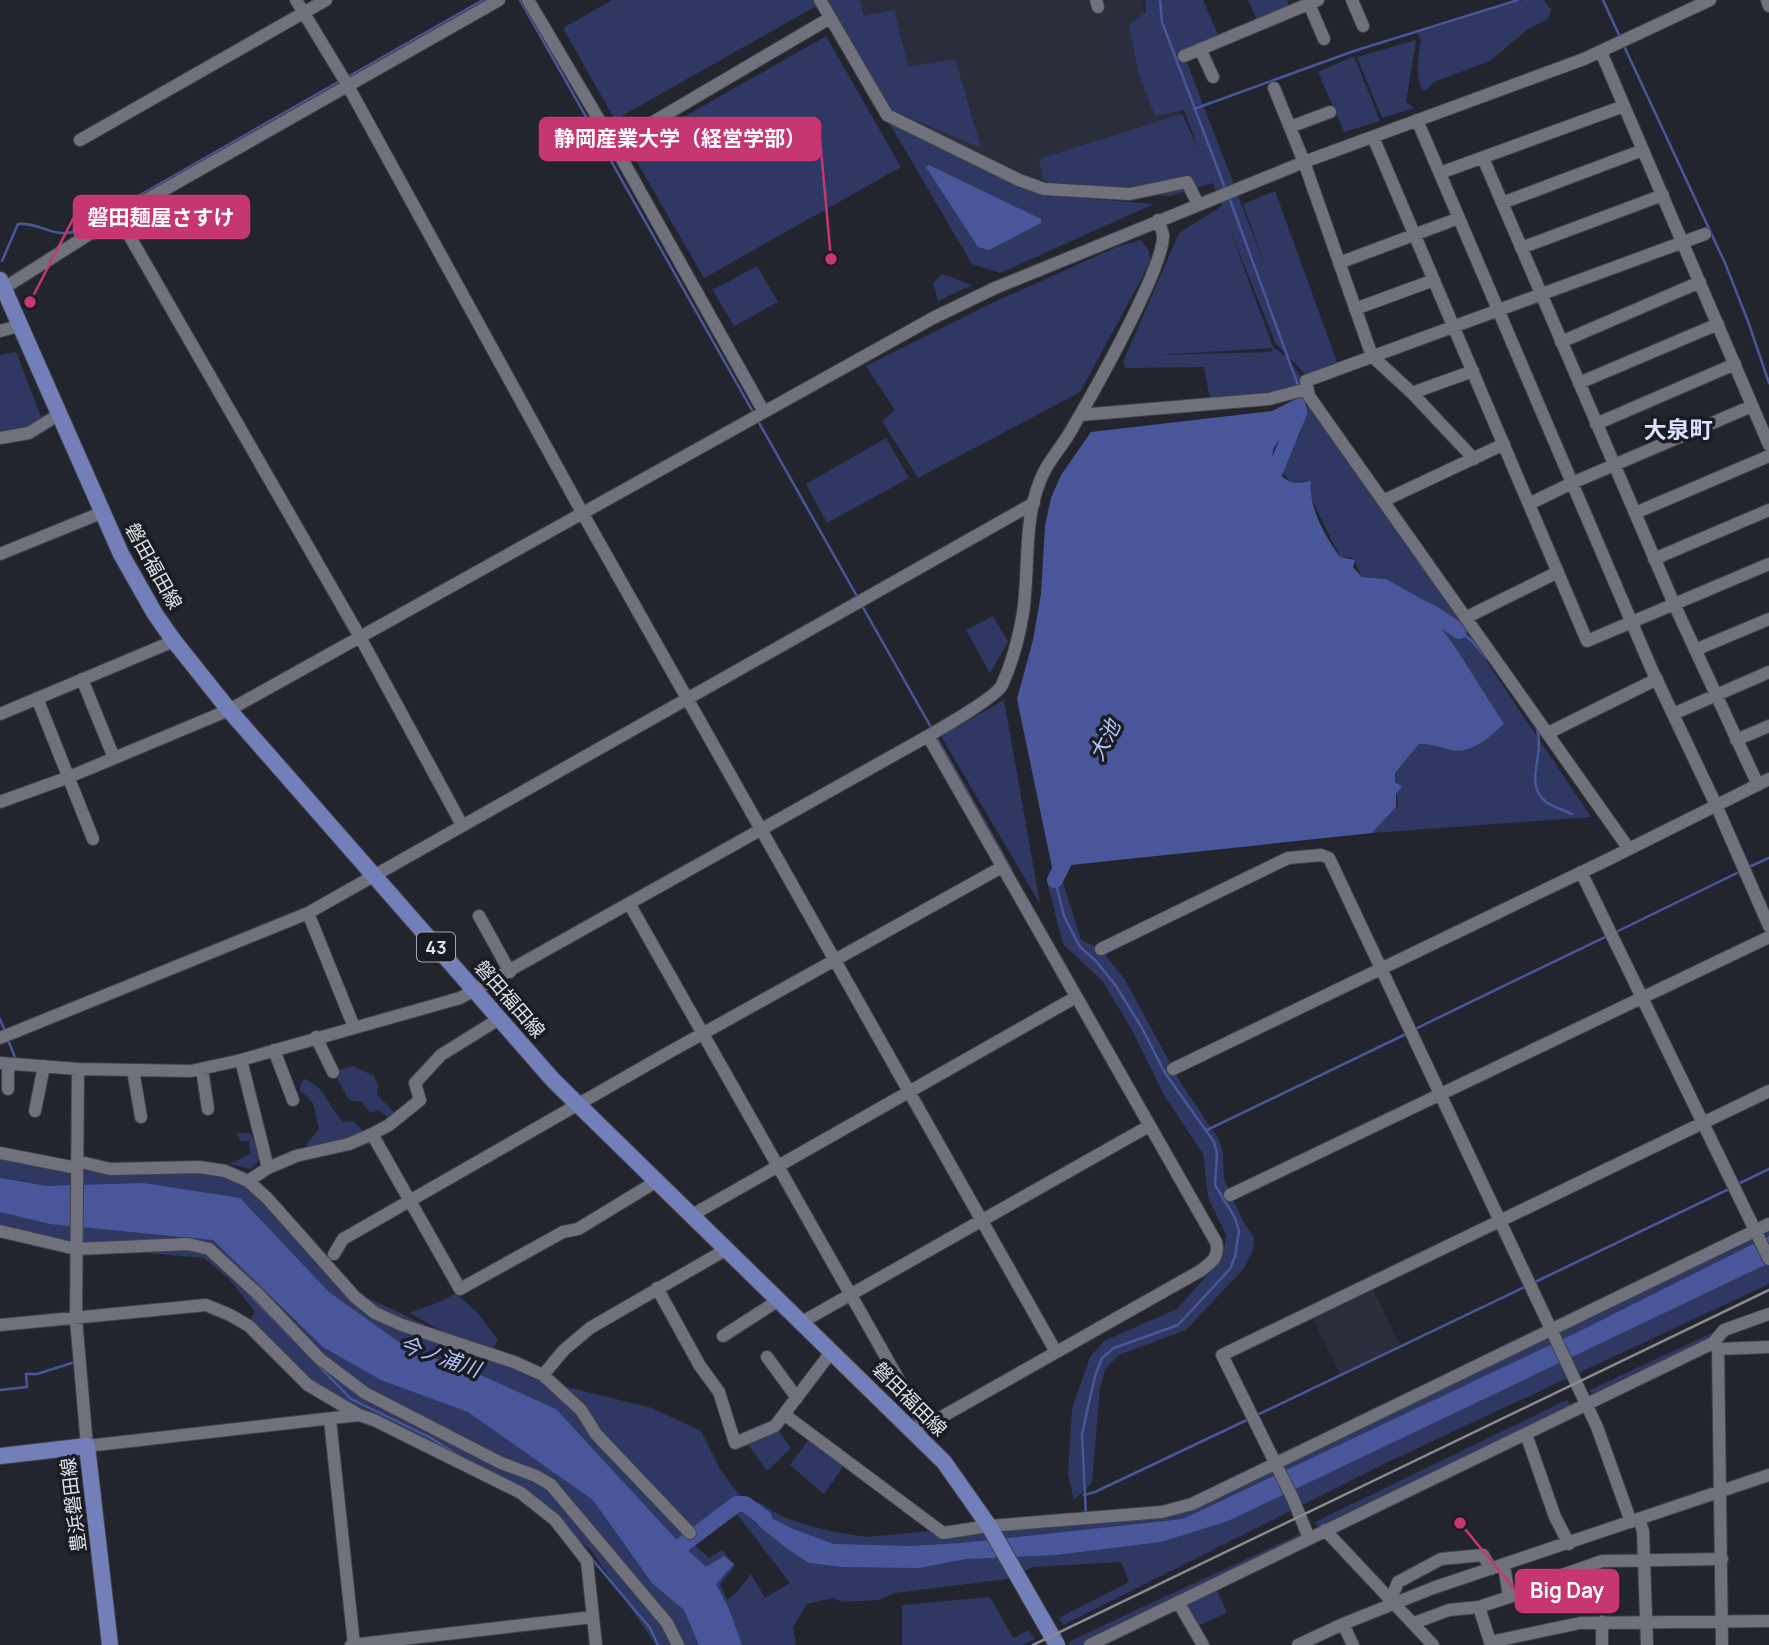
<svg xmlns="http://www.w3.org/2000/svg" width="1769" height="1645" font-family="Manrope,'Noto Sans JP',sans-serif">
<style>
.built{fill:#2a2e3c}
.green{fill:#2e3862;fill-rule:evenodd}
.water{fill:#49579a}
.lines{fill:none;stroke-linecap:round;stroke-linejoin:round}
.stream{stroke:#49579a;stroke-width:2.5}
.river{stroke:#49579a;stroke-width:16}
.minor-casing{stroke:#404248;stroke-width:14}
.major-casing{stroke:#404248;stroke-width:18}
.minor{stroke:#6f727c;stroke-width:12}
.major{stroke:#727fb9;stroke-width:16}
.rail{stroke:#888a91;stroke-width:2.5}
.labels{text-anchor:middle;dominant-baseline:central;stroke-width:7;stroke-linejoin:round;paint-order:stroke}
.shield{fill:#1a1c24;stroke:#a5a7ac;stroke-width:2}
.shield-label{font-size:18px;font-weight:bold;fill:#e0e2e7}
.street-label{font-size:19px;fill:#e0e2e7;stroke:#1a1c24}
.water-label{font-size:21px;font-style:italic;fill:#b5c4fe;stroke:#1a1c24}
.quarter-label{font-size:23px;font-weight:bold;fill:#d9e2fe;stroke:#1a1c24}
.leader{fill:none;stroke:#c63670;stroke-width:2.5}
.callout-dot{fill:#c63670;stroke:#1a1c24;stroke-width:2.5}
.callout{fill:#c63670;stroke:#c63670;stroke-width:2.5}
.callout-label{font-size:21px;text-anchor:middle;font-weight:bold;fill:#fff}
</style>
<rect width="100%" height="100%" fill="#23252e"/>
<path class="built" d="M860 0H1143L1146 27 1203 171 1140 187 1029 183 891 115Z
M1372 1287 1400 1345 1340 1374 1312 1316Z"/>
<path class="green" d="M612 0H815L818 5 615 120 563 28Z
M825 0H860L864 16 894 10 908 67 955 59 981 148 889 109Z
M1145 0H1203L1221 41 1184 55 1269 276 1243 204 1275 191 1337 362 1306 375 1276 344 1228 225 1273 347 1288 358 1306 385 1289 389 1210 399 1204 367 1126 368 1123 362 1179 233 1222 206 1213 183 1170 196 1124 193 1044 181 1039 159 1182 114 1199 151 1184 110 1155 116 1138 72 1129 25 1146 12ZM1273 348 1271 352 1157 355 1272 348Z
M1248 0H1287L1289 6 1257 20Z
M1523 0H1544L1551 10 1548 19 1528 29 1490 61 1434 82 1426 90H1422C1415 74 1418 57 1421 40L1417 33Z
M826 36 901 167 704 278 629 148Z
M1416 40 1406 102 1414 108 1382 118 1357 57Z
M1354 56 1380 121 1344 132 1318 72Z
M888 121 1046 195 1154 204 1000 273 972 264Z
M1141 240 1149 251 1150 263 1080 392 918 478 882 421 895 410 866 366 992 303 1119 246Z
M757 266 778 302 734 326 713 290Z
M942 274 972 285 938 301 933 283Z
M16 352 44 424 0 438V355Z
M1309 396 1591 817 1372 833 1396 807 1398 809 1395 773 1419 744C1431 744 1440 747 1452 749 1473 754 1489 737 1504 724L1386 579 1362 577 1353 558 1340 557 1311 498V481L1291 482 1277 467 1274 451 1300 435Z
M886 438 909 478 827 523 806 484Z
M993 616 1008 642 990 673 966 630Z
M1004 700 1040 904 941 736Z
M1047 881 1063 882 1081 940 1101 949 1125 980 1181 1083 1218 1138 1223 1152 1224 1179 1244 1223 1254 1238 1253 1250 1245 1267 1186 1330 1119 1355 1105 1369 1100 1388 1092 1483 1074 1500 1068 1474 1072 1409 1090 1357 1104 1341 1177 1309 1223 1257 1226 1235 1208 1197 1203 1154 1164 1095 1132 1030 1103 982 1063 944Z
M353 1066 374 1076 378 1085 377 1095 395 1113 391 1120 379 1110 370 1113 362 1102 349 1100 336 1076V1071Z
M305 1079C328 1089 327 1107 344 1122L353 1121 361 1129 362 1138 315 1147 306 1145 319 1129 313 1103 300 1090 301 1082Z
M237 1133H250L262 1156 251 1169 230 1164 250 1154 249 1141H240Z
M0 1153 49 1163 178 1165 248 1181 347 1288 455 1339 410 1313C425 1306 442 1303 455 1293L477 1312 498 1340 493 1349 473 1348 531 1378 652 1408 701 1431 721 1471 742 1498C758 1499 771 1511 786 1518 812 1528 839 1533 866 1537L1182 1508 1769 1224V1284L1388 1462 1063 1625 1059 1618 1129 1582 1121 1562 1033 1567 1007 1579 895 1593 879 1600 843 1602 833 1598 807 1604 793 1627 796 1645H656L590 1549 517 1498 361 1411 321 1393 247 1325 255 1312 230 1280 204 1258 125 1251 0 1231ZM736 1513 790 1583 765 1598 751 1574 737 1592 727 1600 720 1584 735 1566 722 1550 709 1558 695 1545Z
M1718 1330 1713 1343 1593 1399 1590 1390Z
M1567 1400 1573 1409 1319 1529 1315 1522Z
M775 1426 791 1448 767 1471 744 1439Z
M812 1435 847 1461 824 1494 790 1465Z
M1300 1534 1301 1542 1083 1645H1070L1068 1642Z
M1217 1590 1227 1613 1197 1626 1185 1604Z
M990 1597 1013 1638 1029 1630 1035 1639 1022 1645H902V1605Z"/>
<path class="water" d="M929 165 1041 219V223L989 250 978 247 926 167Z
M1304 395 1307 411 1301 428C1292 432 1282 436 1277 443 1267 455 1275 475 1289 481 1295 484 1304 482 1311 481 1308 507 1325 536 1340 557L1355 560 1353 567 1362 577 1386 579 1418 597 1455 647 1504 724C1489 737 1473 754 1451 750 1440 747 1431 744 1419 744L1395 773V782L1402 787 1396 794V807L1372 833 1052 867 1017 699 1033 640 1041 594 1045 526 1051 498 1061 475 1091 432 1272 411Z
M0 1178 47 1186 143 1183 240 1198 329 1292 407 1348 478 1374 556 1409 675 1538 706 1567 724 1556 734 1564 716 1584 729 1609 742 1645H699L684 1610 652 1583 593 1500 468 1412 381 1380 323 1347 213 1240 50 1224 0 1212Z
M1769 1236V1263L1228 1521 1161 1542 1055 1555 966 1559 919 1568 842 1567 809 1563 786 1548 759 1526 748 1506 793 1529 834 1544 911 1546 962 1543 1183 1519 1580 1331Z"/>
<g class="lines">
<path class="stream" d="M520 0 753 412
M1160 0 1162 22 1225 188
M1603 0 1620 37
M1624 46 1725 263 1749 324 1769 383
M346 78 483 0
M1194 109 1354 51 1518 0
M1229 197 1299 388
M2 261 18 224C42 222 51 239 77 231L340 81
M758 421 858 598
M861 604 932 729
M1459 631 1472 641 1487 659
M1536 727C1547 754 1522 783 1546 802 1553 807 1564 810 1572 814
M935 735 1011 869
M1749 867 1769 858
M1055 880 1064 916 1080 947 1096 961 1116 986 1142 1028 1165 1073 1214 1142 1217 1153 1215 1185 1235 1218 1239 1231 1235 1257 1230 1269 1178 1325 1114 1348 1102 1358 1095 1376 1082 1434 1086 1515
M1616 932 1739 872
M0 1019 5 1031
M1415 1029 1607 936
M8 1040 16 1060
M1207 1130 1406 1034
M1738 1184 1769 1169
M1533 1283 1729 1189
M248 1293 351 1399 431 1438 459 1456
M0 1390 27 1387 26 1374H37L75 1362
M1255 1416 1527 1286
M1084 1495 1095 1492 1249 1419
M592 1559 650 1628 658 1645"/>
<path class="river" d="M1269 486 1299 413
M1411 603 1434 614 1459 631
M1055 880 1071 848
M669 1555 737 1504H745L764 1518"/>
<g class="minor-casing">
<path id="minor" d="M296 0 348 86 583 514 1056 1352
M528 0 614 145 764 412
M820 0 887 115 1019 180 1044 189 1130 194 1187 182 1198 204
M1096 0 1098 7
M1352 0 1363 26
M1767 0 1769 6
M1309 4 1324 39
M1200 49 1213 77
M1601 52 1769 445
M1184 56 1318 0
M1274 88 1304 162 1372 356 1412 393 1474 459
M1417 120 1652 670 1716 805 1769 926
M1290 127 1330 112
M1373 137 1587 641 1769 564
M80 140 326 0
M614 145 830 18
M1483 158 1674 604 1758 785
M1440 173 1624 106
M1502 203 1643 150
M118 216 360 637 462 825
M1521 248 1663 195
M1339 263 1459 218
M4 288 118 216 499 0
M1355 309 1434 280
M0 331 19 326
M1561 342 1700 282
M1579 383 1718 324
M1412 393 1473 371
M1080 415 1269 399 1307 389
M1596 424 1735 364
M0 438 29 433 58 415
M1383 501 1504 444
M1529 504 1572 483 1752 406
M1635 513 1769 456
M0 554 101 513
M1654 559 1769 510
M1467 617 1558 572
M1695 650 1769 619
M82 679 114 758
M37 698 93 839
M0 714 174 641
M1673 714 1769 672
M1548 733 1657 679
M1736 740 1769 726
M0 802 69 777 229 710 933 318 995 288 1304 162 1584 59 1710 0
M1629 849 1309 396 1306 381 1705 234
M1581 872 1769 1259
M630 905 925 1426
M308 913 354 1027
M479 916 510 972
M1101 949 1288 858 1321 855 1329 858 1597 1427 1631 1522
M316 1037 333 1072
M0 1038 308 913 1034 503
M274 1050 293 1100
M241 1060 268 1168
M0 1063 78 1069 191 1071 241 1060 460 998 928 736C942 728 996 697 1002 685 1012 663 1019 637 1023 613 1030 567 1022 516 1044 472 1052 456 1065 443 1073 427 1092 395 1165 266 1163 235 1162 230 1160 225 1158 220
M8 1064V1089
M78 1069 76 1319 87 1446 359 1415 374 1420 521 1493 555 1520 587 1561 596 1645
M202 1069 208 1109
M1173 1069 1609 859 1769 779
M133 1070 141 1117
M35 1111 44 1066
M372 1134 460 1289 563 1232 578 1229 657 1181
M0 1153 77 1168
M77 1161 110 1169 199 1167 225 1171 248 1181 267 1198 355 1297 375 1313 402 1325 514 1362 543 1375 581 1410 596 1434 690 1533
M248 1181 268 1168 296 1156 349 1144 372 1134 389 1125 420 1100 415 1083 441 1055 499 1019
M1230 1195 1769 937
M692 1215 1076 997
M0 1231 76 1249 188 1244 209 1249 258 1294 320 1359 365 1393 501 1463 536 1476 551 1485 667 1623 678 1645
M334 1254 343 1239 666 1054 1002 867
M657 1288 700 1366 719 1392 735 1443 775 1426 832 1351
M802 1322 1149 1126
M0 1325 206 1305 230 1315 249 1326 308 1385 359 1415
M723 1336 779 1300
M1714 1344 1718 1349 1769 1347
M1718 1349 1722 1645
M767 1357 797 1398
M543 1375 564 1350 590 1328 727 1249
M785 1415 943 1533 989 1526 1162 1512 1192 1504 1769 1224
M330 1420 354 1645
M915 1432 1200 1271C1211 1263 1220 1257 1216 1242L928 736
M1526 1434 1555 1517 1569 1544
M1639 1519 1643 1531 1647 1645
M1325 1530 1433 1645
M1309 1538 1293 1499 1222 1355 1769 1091
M1504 1565 1509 1597
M1391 1599 1398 1582 1441 1559 1483 1555 1491 1569
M1178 1602 1203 1645
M1479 1607 1490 1642
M1602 1622V1645
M1414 1623 1449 1610 1479 1607 1539 1587 1548 1580 1602 1561 1722 1559
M1343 1624 1353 1645
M351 1645 593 1617
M1090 1645 1713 1343 1724 1330 1769 1314
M1298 1645 1343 1624 1433 1588 1769 1475
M1491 1645 1490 1642 1580 1623 1769 1621"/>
</g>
<g class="major-casing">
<path id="major" d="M0 280 121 554 155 614 174 641 229 710 553 1080 944 1462 989 1526 1057 1645
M0 1456 87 1446 110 1645"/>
</g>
<use href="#minor" class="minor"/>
<use href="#major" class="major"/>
<path class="rail" d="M1033 1645 1769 1290"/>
</g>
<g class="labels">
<rect class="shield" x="417" y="932.5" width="38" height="29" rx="5"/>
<g class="shield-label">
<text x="436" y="947">43</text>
</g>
<g class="street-label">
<text transform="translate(154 566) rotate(61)">磐田福田線</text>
<text transform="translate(510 999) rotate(49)">磐田福田線</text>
<text transform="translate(910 1399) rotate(45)">磐田福田線</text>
<text transform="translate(73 1505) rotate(-97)">豊浜磐田線</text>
</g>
<g class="water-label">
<text transform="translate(1104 740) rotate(-63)">大池</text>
<text transform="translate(440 1356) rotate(19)">今ノ浦川</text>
</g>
<g class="quarter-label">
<text x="1678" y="429">大泉町</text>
</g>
</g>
<path class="leader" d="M831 259L820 139M30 302L74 217M1460 1523L1516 1591"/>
<g class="callout-dot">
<circle cx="831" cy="259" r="7"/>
<circle cx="30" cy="302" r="7"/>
<circle cx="1460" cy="1523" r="7"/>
</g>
<g class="callout">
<rect x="540" y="118" width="280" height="42" rx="7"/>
<rect x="74" y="196" width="175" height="42" rx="7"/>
<rect x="1516" y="1570" width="102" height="42" rx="7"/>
</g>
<g class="callout-label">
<text x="680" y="146">静岡産業大学（経営学部）</text>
<text x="161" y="225">磐田麺屋さすけ</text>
<text x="1567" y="1598">Big Day</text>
</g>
</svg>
